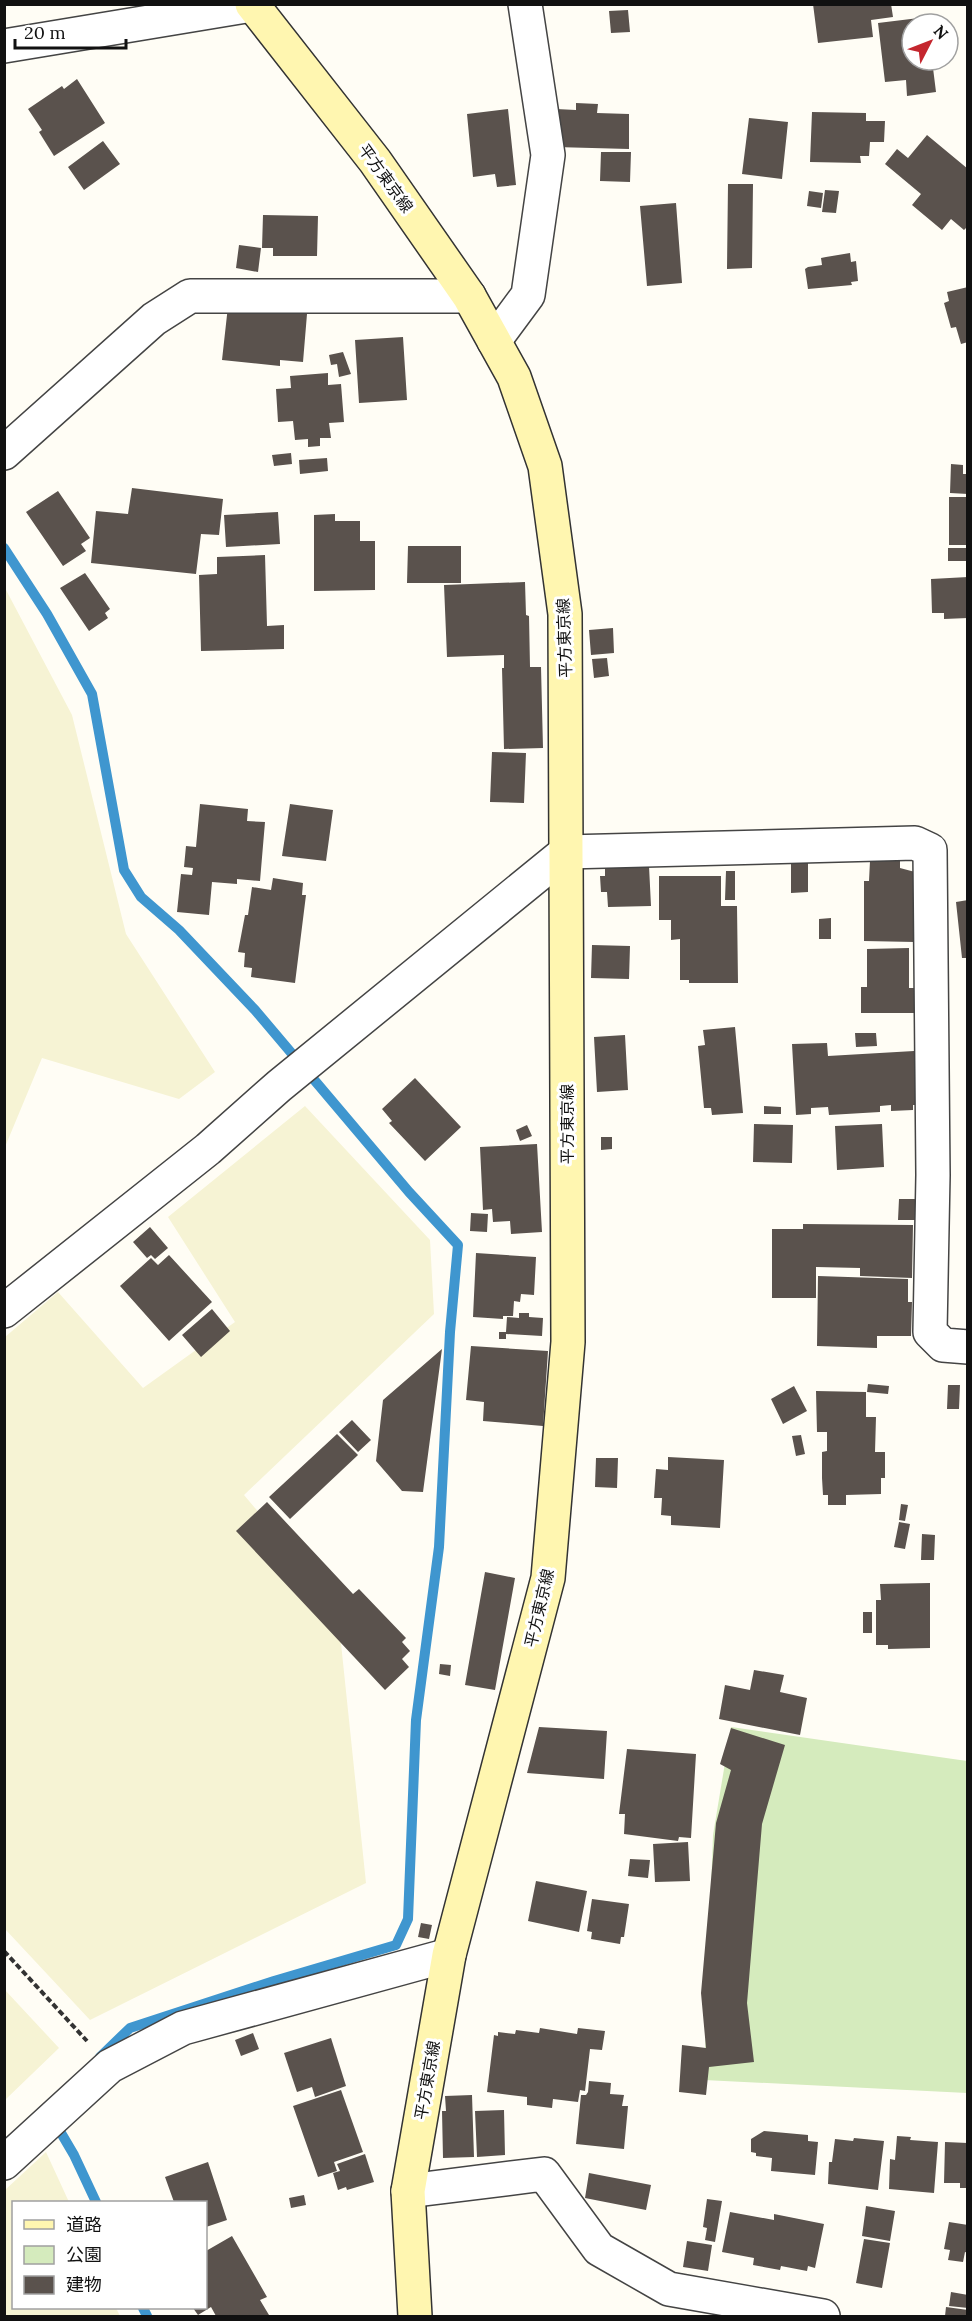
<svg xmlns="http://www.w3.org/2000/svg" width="972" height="2321" font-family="Lora,'Noto Sans JP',serif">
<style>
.farmland{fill:#f6f3d4}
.green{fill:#d5ebbd}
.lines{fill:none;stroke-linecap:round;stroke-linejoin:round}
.stream{stroke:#3f96cf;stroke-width:10}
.building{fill:#5a524d}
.minor-casing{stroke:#444;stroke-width:36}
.secondary-casing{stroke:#333;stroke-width:36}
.path{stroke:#333;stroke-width:4;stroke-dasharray:6 3;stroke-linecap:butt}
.minor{stroke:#fff;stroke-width:33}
.secondary{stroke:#fff6b0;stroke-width:33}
.labels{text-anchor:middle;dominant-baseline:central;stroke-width:6;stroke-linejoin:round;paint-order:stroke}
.street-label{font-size:16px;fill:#111;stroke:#fff}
</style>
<rect width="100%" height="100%" fill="#fffdf5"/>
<path class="farmland" d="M5 588 72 715 126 934 215 1072 179 1099 42 1058 5 1147Z
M305 1106 430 1240 434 1314 244 1495 337 1605 366 1883 90 2020 5 1929V1337L58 1292 143 1388 235 1322 168 1217Z
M5 1990 59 2048 5 2100Z
M46 2152 69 2202H14V2308H116L120 2316H5V2190Z"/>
<path class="green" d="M731 1727 967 1761V2093L704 2080 713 1835Z"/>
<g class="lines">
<path class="stream" d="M4 548 47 614 92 694 124 870 141 897 179 930 255 1010 409 1192 458 1245 450 1332 439 1547 416 1720 408 1919 396 1945 274 1981 130 2028 100 2057
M54 2121 74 2155 96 2202
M143 2308 147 2316"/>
</g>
<path class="building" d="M813 4H891L893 17 871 20 873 37 818 43Z
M628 10 630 32 611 33 609 11Z
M927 17V24H912V60H932L936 92 907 96 906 80 885 82 878 23Z
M77 79 105 123 54 156 39 132 42 130 28 109 62 86 64 89Z
M576 103 598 104 597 113 629 114V149L555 147 556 109 576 110Z
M508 109 516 185 497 187 495 174 473 177 467 114Z
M812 112 866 113V121H885L884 142H870L869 156H860L861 163 810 162Z
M749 118 788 122 782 179 742 174Z
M927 135 968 169V226L964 230 951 219 942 230 912 205 921 194 885 164 897 149 908 158Z
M103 141 120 164 84 190 68 167Z
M601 152H631L630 182 600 181Z
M728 184H753L752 268 727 269Z
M825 190 839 191 836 213 822 212Z
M809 191 823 193 821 208 807 206Z
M676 203 682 283 647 286 640 206Z
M263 215 318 216 317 256H273V248H262Z
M239 245 261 248 258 272 236 268Z
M850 253 851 262 856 261 858 281 851 282 852 285 808 289 805 269 808 267 822 265 821 258 826 257Z
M968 287V342L961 344 956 327 951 328 944 303 949 301 947 292Z
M228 306 307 314 303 362 280 360V366L222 360Z
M403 337 407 400 359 403 355 340Z
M343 352 351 374 339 377 337 364 331 365 329 355Z
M328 373V385L341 384 344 422 329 423 331 438H320V446L308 447V439L295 440 293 421 278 422 276 389 291 388 290 376Z
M291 453 292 464 274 466 272 455Z
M327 458 328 471 300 474 299 460Z
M951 464 963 465V474H968V494L950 493Z
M132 488 223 499 219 535 201 534 196 574 91 563 96 511 128 514Z
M58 491 90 538 81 544 86 551 63 566 26 512Z
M949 497H968V545H949Z
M278 512 280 544 226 547 224 515Z
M335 514V521H360V541H375V590L314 591V515Z
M408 546H461V583H407Z
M948 548H968V561H948Z
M265 555 267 626 284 625V649L201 651 199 575 217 574V557Z
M85 573 110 609 105 613 108 618 89 631 60 588Z
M968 577V618L944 619V613H932L931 579Z
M525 582 526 615 529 616 530 667H541L543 748 504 749 502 668H504V655L447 657 444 585Z
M613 628 614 653 591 655 589 630Z
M607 658 609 676 594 678 592 659Z
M492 752 526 753 524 803 490 802Z
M200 804 248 809 247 821 265 822 260 881 237 879V884L212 882 209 915 177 912 181 874 192 875 193 868 184 867 186 846 196 847Z
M290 804 333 810 326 861 282 856Z
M791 860H808V892L791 893Z
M870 861H900V868L915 872V942L864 941V881H869Z
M605 866H649L651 906 608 907 607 892H601L600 876H605Z
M726 871H735V900H725Z
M659 876H721V906H737L738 983H689V980H680V939L671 940V920H659Z
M273 878 303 883 302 895H306L295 983 251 977 252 968 244 967 245 953 238 952 245 915H248L252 887 271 890Z
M968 900V958H962L956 902Z
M831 918V939H819V919Z
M592 945 630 946 629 979 591 978Z
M909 948V988H916L917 1013H861V987H867V949Z
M735 1027 743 1113 712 1115 711 1108H704L698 1046 705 1045 703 1030Z
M855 1033H876L877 1046 856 1047Z
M625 1035 628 1090 597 1092 594 1037Z
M827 1043 828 1056 914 1051 917 1105H913V1110L891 1111V1105L880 1106V1112L829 1115 828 1107 811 1108V1114L796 1115 792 1044Z
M415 1078 461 1127 425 1161 389 1123 392 1121 382 1109Z
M764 1106 781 1107V1114H764Z
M754 1124 793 1125 792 1163 753 1162Z
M882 1124 884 1167 837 1170 835 1126Z
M527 1125 532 1136 520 1141 516 1130Z
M601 1137H612V1149L601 1150Z
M537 1144 542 1232 511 1234 510 1221 493 1222 492 1209 483 1210 480 1147Z
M899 1199H921L918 1220H898Z
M471 1213 488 1214 487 1232 470 1231Z
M803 1224 913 1225 912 1278 860 1276V1268L816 1267V1298H772V1229H803Z
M150 1227 168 1248 155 1259 151 1255 147 1258 133 1242Z
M476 1253 536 1257 534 1295 521 1294 520 1302 514 1301 513 1316H503V1319L473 1317Z
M169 1255 212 1302 169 1341 120 1286 151 1258 158 1265Z
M818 1276 908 1279V1302H912L911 1336H877V1348L817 1346Z
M212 1309 230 1331 201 1357 182 1335Z
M519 1313H529V1317L543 1318 542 1336 506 1334V1339H499V1332H506L507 1317 519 1318Z
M471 1346 548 1351 543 1426 483 1421 484 1402 466 1400Z
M442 1349 423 1492 402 1491 376 1461 383 1400Z
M868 1384 889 1386 888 1394 867 1392Z
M948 1385H960L959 1409H947Z
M794 1386 807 1411 783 1424 771 1399Z
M816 1391 866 1392V1417H876L875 1452H885V1478H881V1494L846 1495V1505H828V1495H823L822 1478V1452L827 1451V1432H817Z
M352 1420 371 1440 358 1452 339 1432Z
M337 1434 358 1455 290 1519 269 1497Z
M801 1435 805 1454 796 1456 792 1436Z
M668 1457 724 1460 720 1528 671 1525V1516L661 1515 662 1498H654L656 1469 668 1470Z
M596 1458H618L617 1488 595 1487Z
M267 1502 353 1594 359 1589 406 1638 402 1642 410 1651 402 1659 409 1667 385 1690 236 1531Z
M901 1504 908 1505 905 1521 899 1520Z
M899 1522 910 1524 905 1549 894 1547Z
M922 1534 935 1535 934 1560H921Z
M485 1572 515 1578 495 1690 465 1685Z
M930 1583V1648L888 1649V1645H876V1600H881L880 1584Z
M863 1612H872V1633H863Z
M440 1664 451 1665 450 1676 439 1674Z
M754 1670 784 1675 780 1692 807 1698 800 1735 719 1719 725 1685 750 1690Z
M539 1727 607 1731 604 1779 527 1773Z
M731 1728 785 1745 762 1824 747 2003 754 2062 709 2067 706 2095 679 2092 682 2045 706 2048 701 1993 716 1823 731 1770 720 1764Z
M627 1749 696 1754 691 1838 679 1837 678 1841 624 1834 625 1814H619Z
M688 1842 690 1881 655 1882 653 1844Z
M630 1859 650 1860 648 1878 628 1876Z
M536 1881 587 1891 579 1932 528 1921Z
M592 1899 629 1904 624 1937H621L620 1944 591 1939 592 1932 587 1931Z
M421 1923 432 1925 429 1939 418 1937Z
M540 2028 577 2034 578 2028 605 2031 602 2050 590 2049 585 2091 580 2090 578 2102 553 2099 552 2108 527 2105V2097L487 2092 494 2035 498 2036V2032L515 2034 516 2030 539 2033Z
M253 2033 259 2049 241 2056 235 2040Z
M331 2038 346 2086 315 2097 312 2087 297 2092 284 2053Z
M589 2081 611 2083 610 2094 624 2095 622 2106H628L624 2149 576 2144 581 2095H586L588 2092Z
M341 2090 363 2152 334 2162 337 2171 318 2177 293 2106Z
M472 2095 474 2157 443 2158 442 2111H446L445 2096Z
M504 2110 505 2155 477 2157 475 2111Z
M764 2131 808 2135V2141L818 2142 815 2175 771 2171 772 2158 756 2156V2153L751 2152V2139Z
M897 2136 911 2137 910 2140 938 2142 934 2193 889 2189 890 2159 895 2160Z
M854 2138 884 2141 878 2190 828 2184 829 2162H832L835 2139 853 2141Z
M945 2142 968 2143V2188H960V2183H944Z
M365 2154 374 2182 347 2190 346 2187 338 2190 333 2173 340 2171 337 2164Z
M208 2162 227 2220 206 2227V2202H174L165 2177Z
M589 2173 651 2185 646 2210 585 2198Z
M304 2195 306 2205 291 2208 289 2198Z
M707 2199 722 2201 715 2242 705 2240 707 2228 703 2227Z
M866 2206 895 2211 890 2241 862 2236Z
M730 2212 774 2220V2214L824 2224 815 2268 808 2266 807 2271 781 2266 780 2270 753 2265 754 2258 722 2252Z
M949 2222 968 2225V2253L965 2252 963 2262 948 2260 950 2250 944 2249Z
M232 2236 267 2297 260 2300 269 2315 267 2316H216L211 2307 198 2315 193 2308H206V2251Z
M864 2239 890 2243 882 2288 856 2283Z
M687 2241 712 2245 708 2271 683 2267Z
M951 2292 968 2295V2308L949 2306Z
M946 2307 968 2310V2316H945Z"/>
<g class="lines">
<g class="minor-casing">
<path id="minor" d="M4 46 252 5
M494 341 528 295 548 155 525 4
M4 453 154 319 190 296H469
M4 1311 208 1149 279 1086 566 852 915 843 930 850 933 1175 930 1332 943 1345 968 1347
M4 2163 110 2066 183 2028 449 1955
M408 2191 544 2174 599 2249 669 2289 823 2316"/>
</g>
<g class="secondary-casing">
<path id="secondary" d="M252 4 375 161 469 296 514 377 545 466 565 614 568 1342 548 1578 449 1955 408 2191 415 2316"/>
</g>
<path class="path" d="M4 1951 87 2041"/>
<use href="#minor" class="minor"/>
<use href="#secondary" class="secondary"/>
</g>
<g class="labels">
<g class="street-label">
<text transform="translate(386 178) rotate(54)">平方東京線</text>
<text transform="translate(564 638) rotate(-92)">平方東京線</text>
<text transform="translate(567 1124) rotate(-90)">平方東京線</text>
<text transform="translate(539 1608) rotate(-77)">平方東京線</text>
<text transform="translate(427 2080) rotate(-80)">平方東京線</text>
</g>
</g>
<rect width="972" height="2321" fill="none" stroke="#111111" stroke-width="12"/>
<rect x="12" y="2201" width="195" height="108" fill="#ffffff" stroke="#a0a0a0" stroke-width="1.5"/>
<rect x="24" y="2220" width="30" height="9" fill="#fff6b0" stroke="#a0a0a0" stroke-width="1.5"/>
<text x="66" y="2231" font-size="18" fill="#111111">道路</text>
<rect x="24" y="2246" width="30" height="18" fill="#d5ebbd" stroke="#a0a0a0" stroke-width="1.5"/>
<text x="66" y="2261" font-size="18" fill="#111111">公園</text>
<rect x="24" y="2276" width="30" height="18" fill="#5a524d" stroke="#a0a0a0" stroke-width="1.5"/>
<text x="66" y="2291" font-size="18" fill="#111111">建物</text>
<g transform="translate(930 42) rotate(48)"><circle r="28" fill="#ffffff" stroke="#a0a0a0" stroke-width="1.5"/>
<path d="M0-4.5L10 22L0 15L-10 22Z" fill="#c4262e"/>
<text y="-9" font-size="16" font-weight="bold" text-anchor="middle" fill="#111111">N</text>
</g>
<path d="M15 39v9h111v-9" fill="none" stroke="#111111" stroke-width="3"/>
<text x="24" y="39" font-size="18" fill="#111111" stroke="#ffffff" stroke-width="4.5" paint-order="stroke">20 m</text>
</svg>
